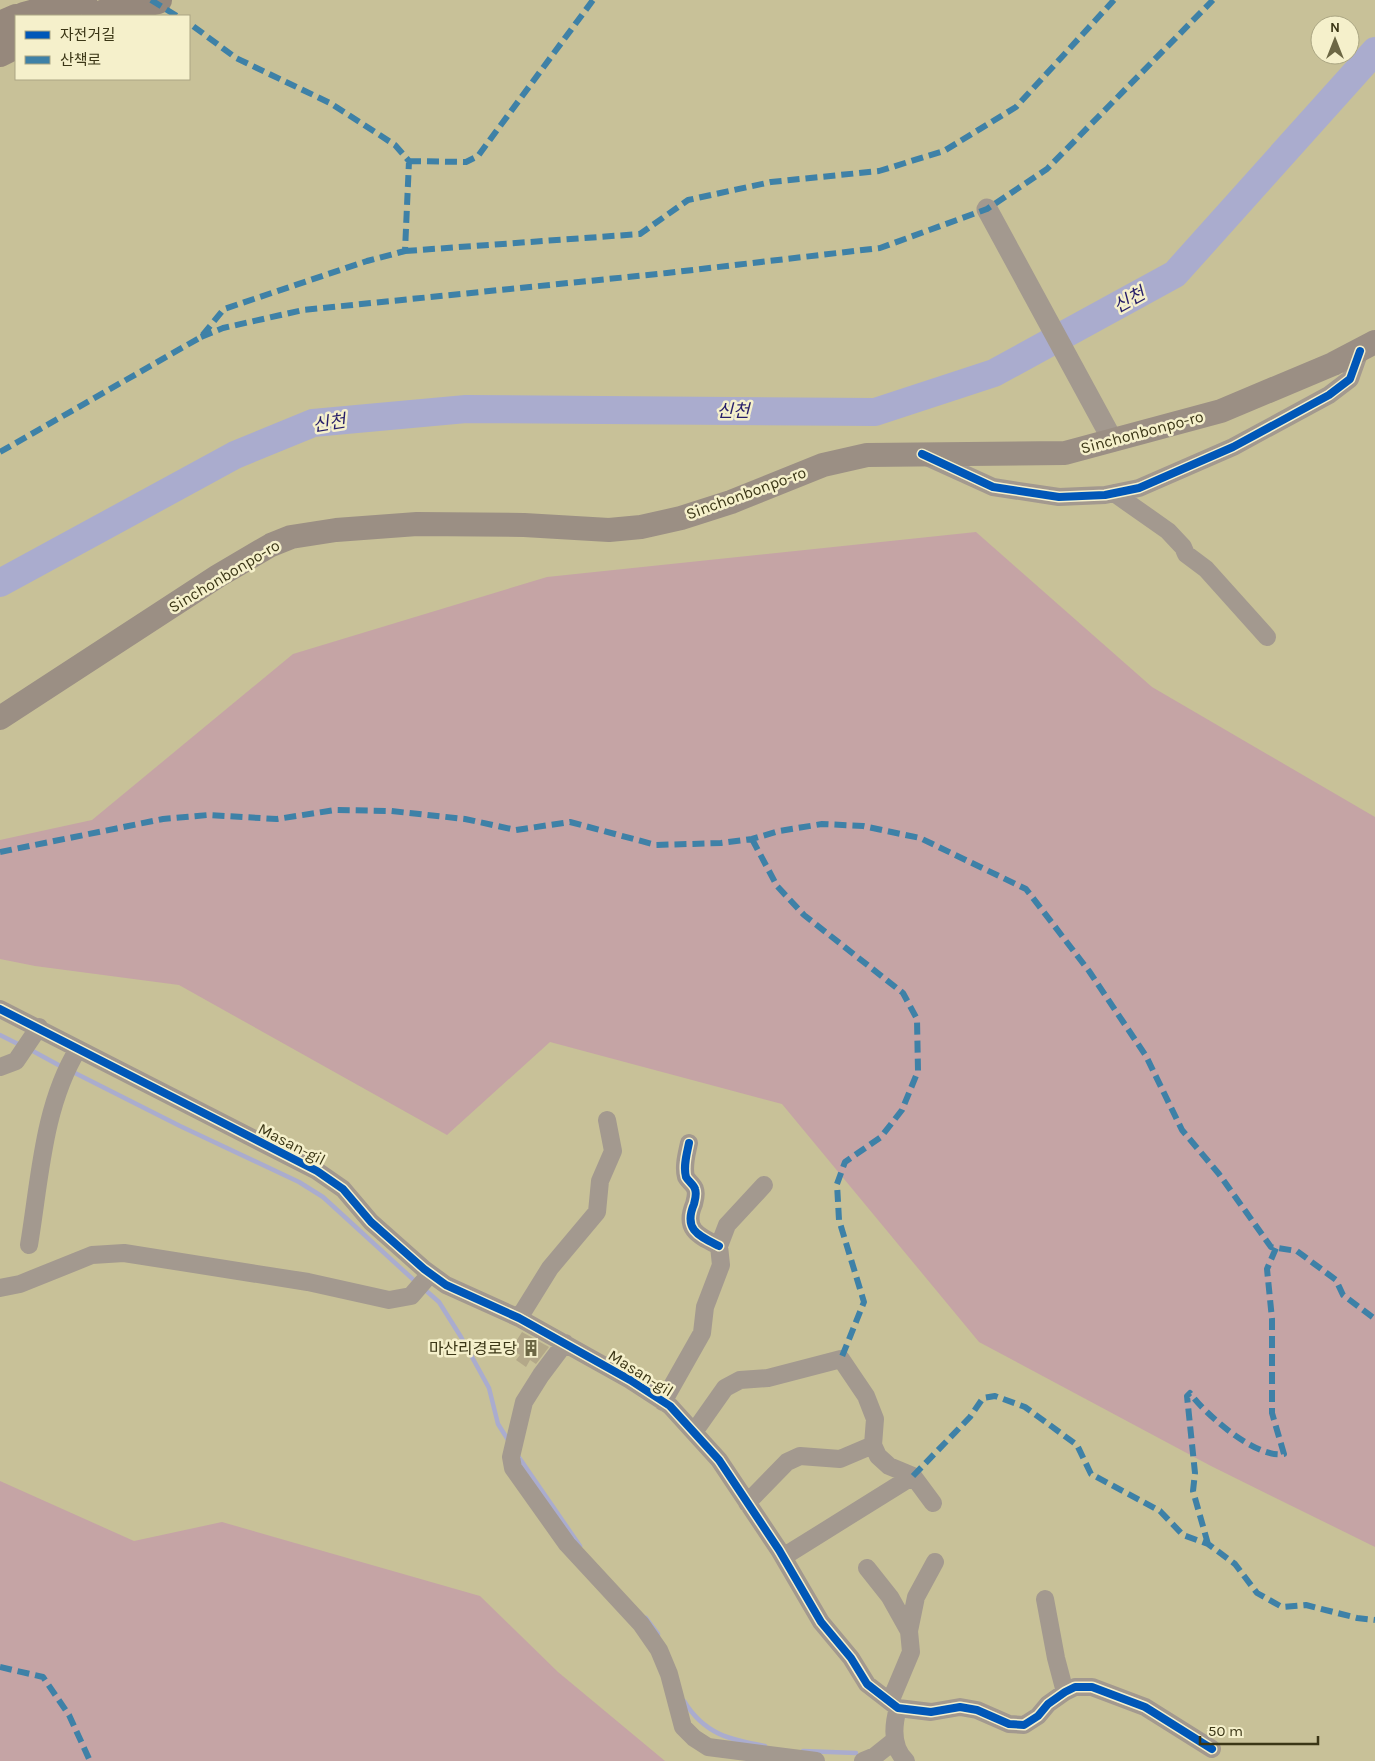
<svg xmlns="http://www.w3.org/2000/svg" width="1375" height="1761" font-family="Karla,'Noto Sans KR',sans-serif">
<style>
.green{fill:#c5a4a5}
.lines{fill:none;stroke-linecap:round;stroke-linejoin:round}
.stream{stroke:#aaacce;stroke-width:4.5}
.river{stroke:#aaacce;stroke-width:28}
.building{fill:#b3a889}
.minor{stroke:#a3998f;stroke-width:18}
.tertiary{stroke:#a3998f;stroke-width:21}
.secondary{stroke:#9b8f84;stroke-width:24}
.trunk{stroke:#96887c;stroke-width:28}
.quiet{stroke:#3e81a7;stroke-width:6;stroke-dasharray:12 6;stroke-linecap:butt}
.cycleway-casing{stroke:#f5f0cb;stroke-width:11}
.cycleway{stroke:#0057b8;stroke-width:8}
.labels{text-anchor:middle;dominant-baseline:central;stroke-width:5;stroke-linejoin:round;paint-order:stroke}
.street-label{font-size:16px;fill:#3b3616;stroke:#f5f0cb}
.poi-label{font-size:16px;fill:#3b3616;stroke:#f5f0cb;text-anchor:end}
.water-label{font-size:18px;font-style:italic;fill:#261e69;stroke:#f5f0cb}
</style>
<rect width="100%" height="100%" fill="#c8c198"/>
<path class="green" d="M976 532 1152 687 1375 817V1547L1211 1466 979 1342 782 1104 550 1042 447 1135 179 985 35 966 0 959V840L92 820 293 654 547 577Z
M0 1481 134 1541 222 1522 480 1596 558 1672 665 1761H0Z"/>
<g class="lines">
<path class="stream" d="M0 1035 22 1046
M29 1049 64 1068
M71 1071 180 1126 299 1182 323 1197 417 1283
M423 1288 439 1302 461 1337 489 1388 498 1424 510 1443
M518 1456 580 1546
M646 1618 658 1634
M684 1701C704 1734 730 1740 765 1746
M803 1751 856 1753"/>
<path class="river" d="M0 583 235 455 313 423 466 409 875 412 994 373 1175 274 1375 51"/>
</g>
<path class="building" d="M522 1332 549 1347 536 1364 530 1360 526 1367 516 1360 520 1355 511 1349Z"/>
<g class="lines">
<path class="minor" d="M927 457 993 487 1059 497 1105 495 1139 488 1233 447 1329 395 1350 379 1360 351
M1114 493 1168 531 1183 547 1186 554 1206 569 1267 637
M0 1009 317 1171 343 1189 371 1222 424 1269 446 1285 519 1318 630 1380 670 1406 719 1460 779 1550 821 1622 851 1658 867 1684 898 1708 931 1712 960 1707 977 1710 1009 1724 1024 1725 1038 1716 1048 1704 1065 1692 1075 1687H1092L1145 1707 1212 1749
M0 1067 16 1061 39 1027
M689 1143C687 1153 683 1166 686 1177 688 1181 694 1185 695 1189 697 1194 695 1200 694 1204 683 1230 699 1236 719 1246
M29 1245C40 1179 43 1106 78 1049
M0 1288 20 1284 92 1255 124 1253 308 1282 389 1300 411 1296 430 1274
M519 1318 550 1268 597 1212 600 1181 613 1151 607 1120
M565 1343 541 1375 524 1402 511 1457 513 1468 567 1544 641 1624 659 1650 669 1674 683 1727 694 1738 708 1747 816 1761
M663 1402 702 1333 705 1307 721 1265 719 1246 727 1225 764 1185
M694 1432 725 1388 740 1380 768 1378 841 1359 866 1396 875 1419 873 1445 878 1456 889 1466 913 1476 933 1503
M747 1503 787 1462 800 1456 840 1459 873 1445
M783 1557 913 1476
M867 1568 890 1597 909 1631
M1045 1599 1056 1658 1065 1692
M890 1702 911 1652 909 1631 916 1597 935 1562
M898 1708C893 1726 891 1747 906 1761
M863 1761 875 1756 895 1740"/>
<path class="tertiary" d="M987 209 1113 441"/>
<path class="secondary" d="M0 718 218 576 271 545 291 537 336 530 417 524 524 525 609 530 641 527 681 518 731 502 823 465 867 455 1065 453 1221 411 1333 364 1375 342"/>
<path class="trunk" d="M24 16 83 0
M96 16 117 9 158 0
M0 25 16 18
M0 53 16 45"/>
<path class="quiet" d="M151 0 177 16
M409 161 466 162 478 156 593 0
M405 251 640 234 688 200 771 182 879 171 944 151 1016 107 1114 0
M201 337 223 328 303 310 667 273 880 248 987 209 1047 169 1213 0
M0 452 201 337 224 309 367 261 405 251 409 161 395 145 330 103 236 58 189 23
M752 839 777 886 804 915 903 993 917 1019 918 1071 902 1110 881 1137 845 1162 837 1184 839 1220 864 1302 841 1359
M0 852 163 819 208 815 277 819 335 810 391 811 465 819 516 830 570 822 656 845 721 843 752 839 779 831 822 824 863 826 920 838 1026 889 1089 971 1146 1056 1182 1130 1219 1174 1271 1247 1297 1251 1336 1280 1343 1295 1375 1319
M913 1476 970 1417 983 1398 995 1396 1025 1407 1077 1445 1091 1474 1160 1511 1183 1535 1208 1544 1235 1564 1257 1593 1282 1607 1306 1605 1357 1618 1375 1620
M1208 1544 1193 1491 1195 1473 1187 1396 1190 1393C1205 1414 1256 1459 1284 1454L1272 1413V1319L1267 1269 1276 1248
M0 1667 43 1677 69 1715 90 1761"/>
<g class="cycleway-casing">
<path id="cycleway" d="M922 454 993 487 1059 497 1105 495 1139 488 1233 447 1329 395 1350 379 1360 351
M0 1009 317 1171 343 1189 371 1222 424 1269 446 1285 519 1318 630 1380 670 1406 719 1460 779 1550 821 1622 851 1658 867 1684 898 1708 931 1712 960 1707 977 1710 1009 1724 1024 1725 1038 1716 1048 1704 1065 1692 1075 1687H1092L1145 1707 1212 1749
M689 1143C687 1153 683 1166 686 1177 688 1181 694 1185 695 1189 697 1194 695 1200 694 1204 683 1230 699 1236 719 1246"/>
</g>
<use href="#cycleway" class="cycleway"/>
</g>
<defs>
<g id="building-bare" transform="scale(1.35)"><path d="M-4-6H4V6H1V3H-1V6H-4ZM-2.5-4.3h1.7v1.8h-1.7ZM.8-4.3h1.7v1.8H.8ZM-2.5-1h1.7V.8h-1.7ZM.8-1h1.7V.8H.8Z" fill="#6c6744" stroke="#f5f0cb" stroke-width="2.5" paint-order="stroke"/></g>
</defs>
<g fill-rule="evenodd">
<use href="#building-bare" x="531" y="1348"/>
</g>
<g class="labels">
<g class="street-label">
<text transform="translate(1142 432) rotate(-15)">Sinchonbonpo-ro</text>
<text transform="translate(746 493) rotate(-20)">Sinchonbonpo-ro</text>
<text transform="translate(224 576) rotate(-31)">Sinchonbonpo-ro</text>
<text transform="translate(292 1144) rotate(27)">Masan-gil</text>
<text transform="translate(641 1373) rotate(32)">Masan-gil</text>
</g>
<g class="poi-label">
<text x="517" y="1348">마산리경로당</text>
</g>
<g class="water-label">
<text transform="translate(1129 300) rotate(-29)">신천</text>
<text x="733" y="411">신천</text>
<text transform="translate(329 423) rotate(-9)">신천</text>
</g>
</g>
<rect x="15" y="15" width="175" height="65" fill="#f5f0cb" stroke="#aba683"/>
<rect x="25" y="31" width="25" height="8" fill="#0057b8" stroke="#aba683"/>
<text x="60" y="40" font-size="15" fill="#3b3616">자전거길</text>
<rect x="25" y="56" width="25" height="8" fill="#3e81a7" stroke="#aba683"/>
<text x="60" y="65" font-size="15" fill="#3b3616">산책로</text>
<g transform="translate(1335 40)"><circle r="24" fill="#f5f0cb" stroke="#aba683"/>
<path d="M0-4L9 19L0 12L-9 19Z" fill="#6c6744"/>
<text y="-8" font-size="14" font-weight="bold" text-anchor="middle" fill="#3b3616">N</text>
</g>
<path d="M1200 1736v8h118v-8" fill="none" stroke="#3b3616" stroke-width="2.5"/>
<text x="1208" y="1736" font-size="15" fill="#3b3616" stroke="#f5f0cb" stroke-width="4" paint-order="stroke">50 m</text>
</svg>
